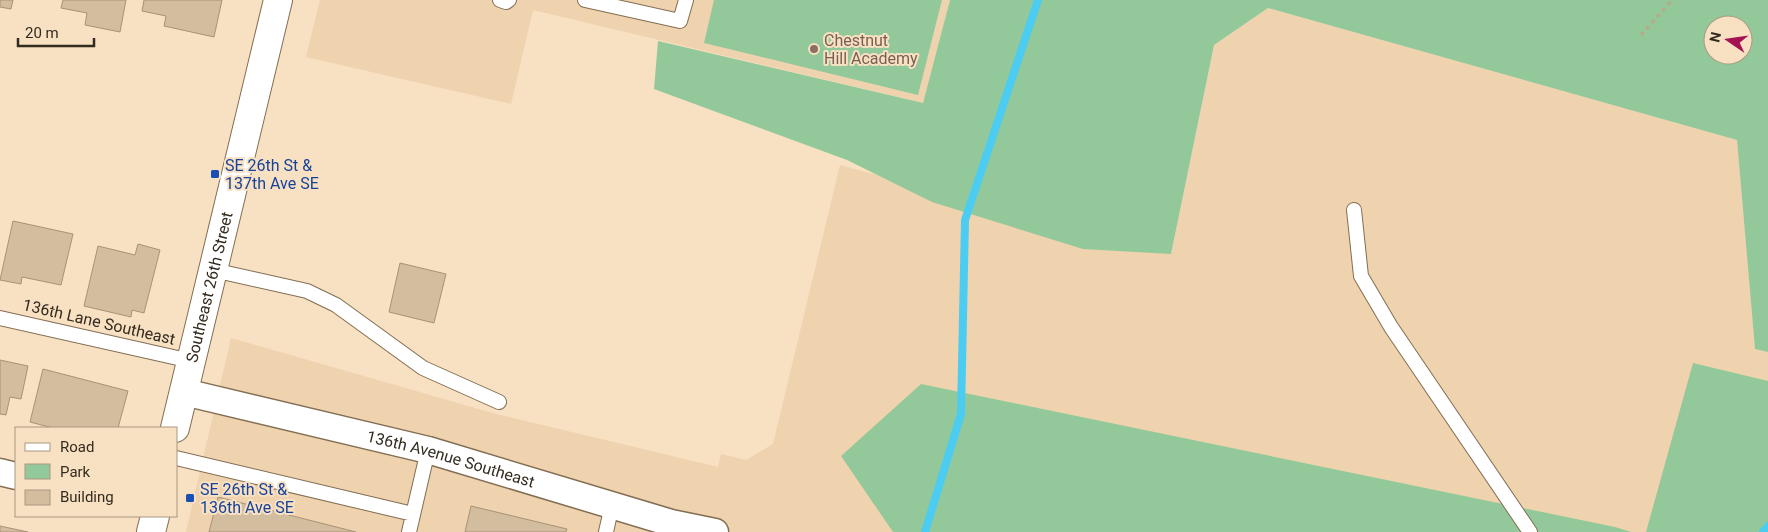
<svg xmlns="http://www.w3.org/2000/svg" width="1768" height="532" font-family="Roboto,sans-serif">
<style>
.built{fill:#efd2ae}
.green{fill:#93c99a;fill-rule:evenodd}
.lines{fill:none;stroke-linecap:round;stroke-linejoin:round}
.stream{stroke:#4cccf1;stroke-width:8}
.building{fill:#d3bd9f;stroke:#a89276}
.service-casing{stroke:#826e52;stroke-width:16}
.minor-casing{stroke:#826e52;stroke-width:29}
.tertiary-casing{stroke:#826e52;stroke-width:30}
.path{stroke:#baa78e;stroke-width:3;stroke-dasharray:4 4;stroke-linecap:butt}
.service{stroke:#fff;stroke-width:14}
.minor{stroke:#fff;stroke-width:26}
.tertiary{stroke:#fff;stroke-width:28}
.education-dot{fill:#8d6e63;stroke:#f8e0c2;stroke-width:2}
.transit-dot{fill:#1a4fb4;stroke:#f8e0c2;stroke-width:2}
.labels{text-anchor:middle;dominant-baseline:central;stroke-width:4;stroke-linejoin:round;paint-order:stroke}
.education-label{font-size:16px;fill:#785e54;stroke:#f8e0c2;text-anchor:start}
.transit-label{font-size:16px;fill:#164399;stroke:#f8e0c2;text-anchor:start}
.street-label{font-size:16px;fill:#332b1f;stroke:#f8e0c2}
</style>
<rect width="100%" height="100%" fill="#f8e0c2"/>
<path class="built" d="M320 0H950L923 103 533 10 511 104 306 57Z
M1268 8 1737 140 1755 349 1768 352V532H186L231 338 496 414 718 467 721 454 746 460 773 444 840 165 1171 254 1214 45Z"/>
<path class="green" d="M714 0H942L918 95 704 43Z
M950 0H1768V352L1755 349 1737 140 1268 8 1214 45 1171 254 1083 249 932 202 847 160 654 89 658 41 923 103ZM1713 25H1743V55H1713Z
M1693 363 1768 381V532H1646Z
M921 384 1615 527 1631 532H893L841 456Z"/>
<g class="lines">
<path class="stream" d="M925 532 961 414 965 220 1038 0
M1763 532 1768 526"/>
</g>
<path class="building" d="M0 0H13L11 9 0 7Z
M63 0H126L120 32 85 25 87 13 61 8Z
M144 0H222L214 37 164 26 166 16 142 11Z
M13 221 73 234 61 285 22 277 21 284 0 280Z
M138 244 160 250 144 313 132 310 131 317 84 306 98 246 135 255Z
M400 263 446 274 434 323 389 312Z
M0 360 28 366 21 399 10 397 6 415 0 414Z
M43 369 128 391 118 428H53L30 422Z
M218 497 356 532H209Z
M471 506 567 529 566 532H465Z
M0 526 28 532H0Z"/>
<g class="lines">
<g class="service-casing">
<path id="service" d="M500 0 506 2 509 0
M585 0 680 21 686 0
M1354 210 1361 276 1391 327 1530 532
M213 270 307 291 336 305 423 368 499 402
M0 318 191 361
M176 458 413 514
M409 532 428 450
M606 532 612 505"/>
</g>
<g class="minor-casing">
<g id="minor">
<path id="s1" d="M184 392 428 450 671 523 715 532"/>
<path d="M0 472 16 476"/>
</g>
</g>
<g class="tertiary-casing">
<g id="tertiary">
<path id="s2" d="M175 428 278 0"/>
<path d="M151 532 155 516"/>
</g>
</g>
<path class="path" d="M1641 35 1672 0"/>
<use href="#service" class="service"/>
<use href="#minor" class="minor"/>
<use href="#tertiary" class="tertiary"/>
</g>
<circle class="education-dot" cx="814" cy="49" r="5"/>
<g class="transit-dot">
<rect x="210" y="169" width="10" height="10" rx="2.5"/>
<rect x="185" y="493" width="10" height="10" rx="2.5"/>
</g>
<g class="labels">
<g class="education-label">
<text x="824" y="40">Chestnut<tspan x="824" dy="18">Hill Academy</tspan></text>
</g>
<g class="transit-label">
<text x="225" y="165">SE 26th St &amp;<tspan x="225" dy="18">137th Ave SE</tspan></text>
<text x="200" y="489">SE 26th St &amp;<tspan x="200" dy="18">136th Ave SE</tspan></text>
</g>
<g class="street-label">
<text stroke="none"><textPath href="#s2" startOffset="145">Southeast 26th Street</textPath></text>
<text transform="translate(99 322) rotate(13)">136th Lane Southeast</text>
<text stroke="none"><textPath href="#s1" startOffset="275">136th Avenue Southeast</textPath></text>
</g>
</g>
<rect x="15" y="427" width="162" height="90" fill="#f8e0c2" stroke="#a99881"/>
<rect x="25" y="443" width="25" height="8" fill="#ffffff" stroke="#a99881"/>
<text x="60" y="452" font-size="15" fill="#332b1f">Road</text>
<rect x="25" y="464" width="25" height="15" fill="#93c99a" stroke="#a99881"/>
<text x="60" y="477" font-size="15" fill="#332b1f">Park</text>
<rect x="25" y="490" width="25" height="15" fill="#d3bd9f" stroke="#a99881"/>
<text x="60" y="502" font-size="15" fill="#332b1f">Building</text>
<g transform="translate(1728 40) rotate(283)"><circle r="24" fill="#f8e0c2" stroke="#a99881"/>
<path d="M0-4L9 19L0 12L-9 19Z" fill="#a41252"/>
<text y="-8" font-size="14" font-weight="bold" text-anchor="middle" fill="#332b1f">N</text>
</g>
<path d="M18 38v8h76v-8" fill="none" stroke="#332b1f" stroke-width="2.5"/>
<text x="25" y="38" font-size="15" fill="#332b1f" stroke="#f8e0c2" stroke-width="4" paint-order="stroke">20 m</text>
</svg>
